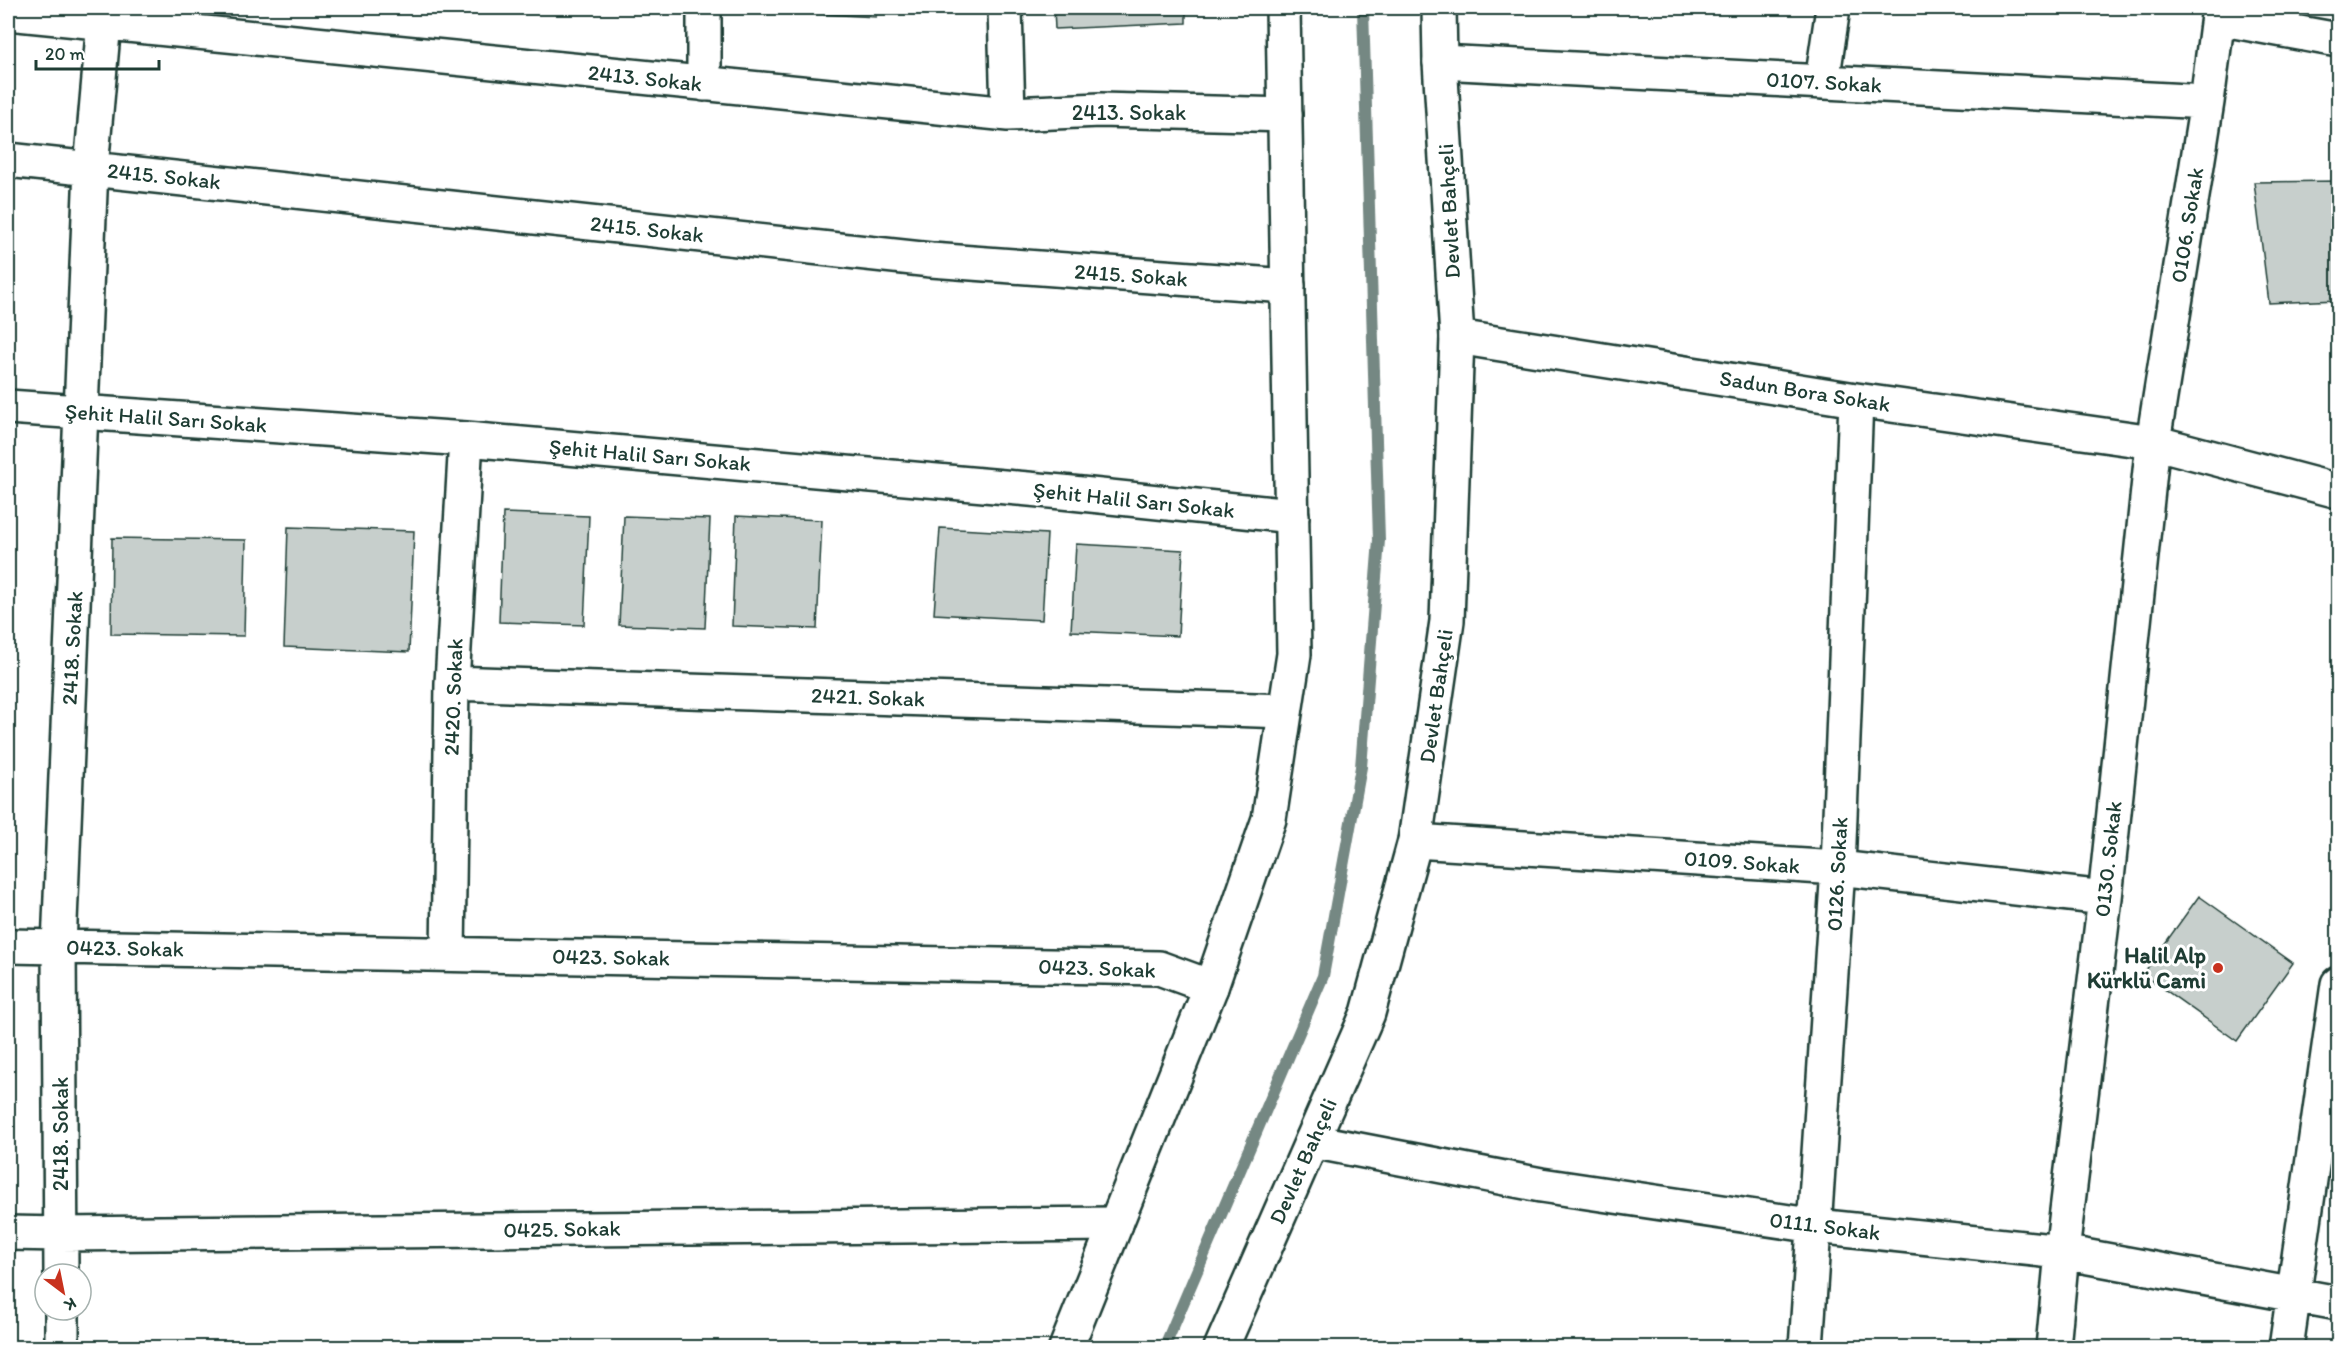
<svg xmlns="http://www.w3.org/2000/svg" width="2346" height="1355" font-family="Itim,sans-serif">
<style>
.lines{fill:none;stroke-linecap:round;stroke-linejoin:round}
.stream{stroke:#758883;stroke-width:12}
.building{fill:#c7cfcc;stroke:#1f3d34;stroke-width:1.5}
.street-casing{stroke:#1f3d34;stroke-width:38}
.secondary-casing{stroke:#1f3d34;stroke-width:38}
.street{stroke:#fff;stroke-width:33}
.secondary{stroke:#fff;stroke-width:33}
.poi-dot{fill:#c8321e;stroke:#fff;stroke-width:2}
.labels{text-anchor:middle;dominant-baseline:central;stroke-width:6;stroke-linejoin:round;paint-order:stroke}
.street-label{font-size:22px;fill:#1f3d34;stroke:#fff}
.poi-label{font-size:22px;font-weight:bold;fill:#1f3d34;stroke:#fff;text-anchor:end}
</style>
<rect width="100%" height="100%" fill="#fff"/>
<filter id="ink" filterUnits="userSpaceOnUse"><feTurbulence type="fractalNoise" baseFrequency=".0167" numOctaves="2"/><feDisplacementMap in="SourceGraphic" scale="12" xChannelSelector="R" yChannelSelector="G"/><feConvolveMatrix kernelMatrix="1 2 1 2 8 2 1 2 1" color-interpolation-filters="sRGB"/></filter>
<g filter="url(#ink)">
<g class="lines">
<path class="stream" d="M1164 1348 1323 976 1361 767 1379 540 1363 8"/>
</g>
<path class="building" d="M770 8H877L876 17 770 11Z
M1054 8H1186V23L1055 29Z
M2338 181V300L2269 303 2254 182Z
M503 513 589 516 584 625 499 622Z
M624 516 710 519 705 628 619 625Z
M736 516 822 520 817 629 732 626Z
M288 527 414 531 409 652 284 647Z
M940 528 1047 534 1042 620 934 614Z
M112 538 246 540 244 636 111 634Z
M1076 544 1183 550 1178 636 1071 631Z
M2199 896 2293 963 2237 1041 2143 974Z"/>
<g class="lines">
<g class="street-casing">
<path id="street" d="M704 8V84
M1005 8 1008 114
M8 13 1008 114 1100 110 1285 115
M2218 18 2338 40
M1440 62 2207 102
M1822 82 1833 8
M8 160 931 260 1288 286
M1457 337 1856 400 2153 442 2338 491
M8 407 466 439 1062 492 1292 516
M452 683 1285 711
M1415 841 1838 868 2105 898
M8 946 1159 968 1211 987
M448 954 452 683 466 439
M1312 1141 1541 1185 1816 1226 2062 1252 2338 1303
M8 1233 61 1234 1116 1224
M61 1274 59 946 91 168 104 22
M62 1310V1348
M1806 1348 1838 868 1856 400
M2053 1348 2062 1252 2105 898 2153 442 2207 102 2219 8
M2286 1348 2338 984"/>
</g>
<g class="secondary-casing">
<path id="secondary" d="M1066 1348 1211 987 1269 819 1294 654 1283 8
M1221 1348 1368 1013 1415 841 1447 621 1457 337 1440 62 1439 8"/>
</g>
<use href="#street" class="street"/>
<use href="#secondary" class="secondary"/>
</g>
</g>
<circle class="poi-dot" cx="2218" cy="968" r="6"/>
<g class="labels">
<g class="street-label">
<text transform="translate(645 78) rotate(6)">2413. Sokak</text>
<text transform="translate(1824 82) rotate(3)">0107. Sokak</text>
<text x="1129" y="112">2413. Sokak</text>
<text transform="translate(164 176) rotate(6)">2415. Sokak</text>
<text transform="translate(1449 211) rotate(-93)">Devlet Bahçeli</text>
<text transform="translate(2187 225) rotate(-81)">0106. Sokak</text>
<text transform="translate(647 229) rotate(6)">2415. Sokak</text>
<text transform="translate(1131 275) rotate(4)">2415. Sokak</text>
<text transform="translate(1805 391) rotate(9)">Sadun Bora Sokak</text>
<text transform="translate(166 418) rotate(4)">Şehit Halil Sarı Sokak</text>
<text transform="translate(650 455) rotate(5)">Şehit Halil Sarı Sokak</text>
<text transform="translate(1134 500) rotate(6)">Şehit Halil Sarı Sokak</text>
<text transform="translate(72 648) rotate(-87)">2418. Sokak</text>
<text transform="translate(1436 696) rotate(-82)">Devlet Bahçeli</text>
<text transform="translate(453 697) rotate(-88)">2420. Sokak</text>
<text transform="translate(868 697) rotate(2)">2421. Sokak</text>
<text transform="translate(2108 859) rotate(-84)">0130. Sokak</text>
<text transform="translate(1742 862) rotate(4)">0109. Sokak</text>
<text transform="translate(1837 874) rotate(-87)">0126. Sokak</text>
<text transform="translate(125 948) rotate(1)">0423. Sokak</text>
<text transform="translate(611 957) rotate(1)">0423. Sokak</text>
<text transform="translate(1097 968) rotate(2)">0423. Sokak</text>
<text transform="translate(60 1134) rotate(-90)">2418. Sokak</text>
<text transform="translate(1303 1161) rotate(-66)">Devlet Bahçeli</text>
<text transform="translate(1825 1226) rotate(7)">0111. Sokak</text>
<text transform="translate(562 1229) rotate(-1)">0425. Sokak</text>
</g>
<g class="poi-label">
<text x="2206" y="955">Halil Alp<tspan x="2206" dy="25">Kürklü Cami</tspan></text>
</g>
</g>
<rect width="2346" height="1355" fill="none" stroke="#fff" stroke-width="30"/>
<rect x="15" y="15" width="2316" height="1325" fill="none" stroke="#1f3d34" stroke-width="2" filter="url(#ink)"/>
<g transform="translate(63 1292) rotate(148)"><circle r="28" fill="#ffffff" stroke="#a5b1ae" stroke-width="1.5"/>
<path d="M0-4.5L10 22L0 15L-10 22Z" fill="#c8321e"/>
<text y="-9" font-size="16" font-weight="bold" text-anchor="middle" fill="#1f3d34">K</text>
</g>
<path d="M36 60v9h123v-9" fill="none" stroke="#1f3d34" stroke-width="3"/>
<text x="45" y="60" font-size="18" fill="#1f3d34" stroke="#ffffff" stroke-width="4.5" paint-order="stroke">20 m</text>
</svg>
